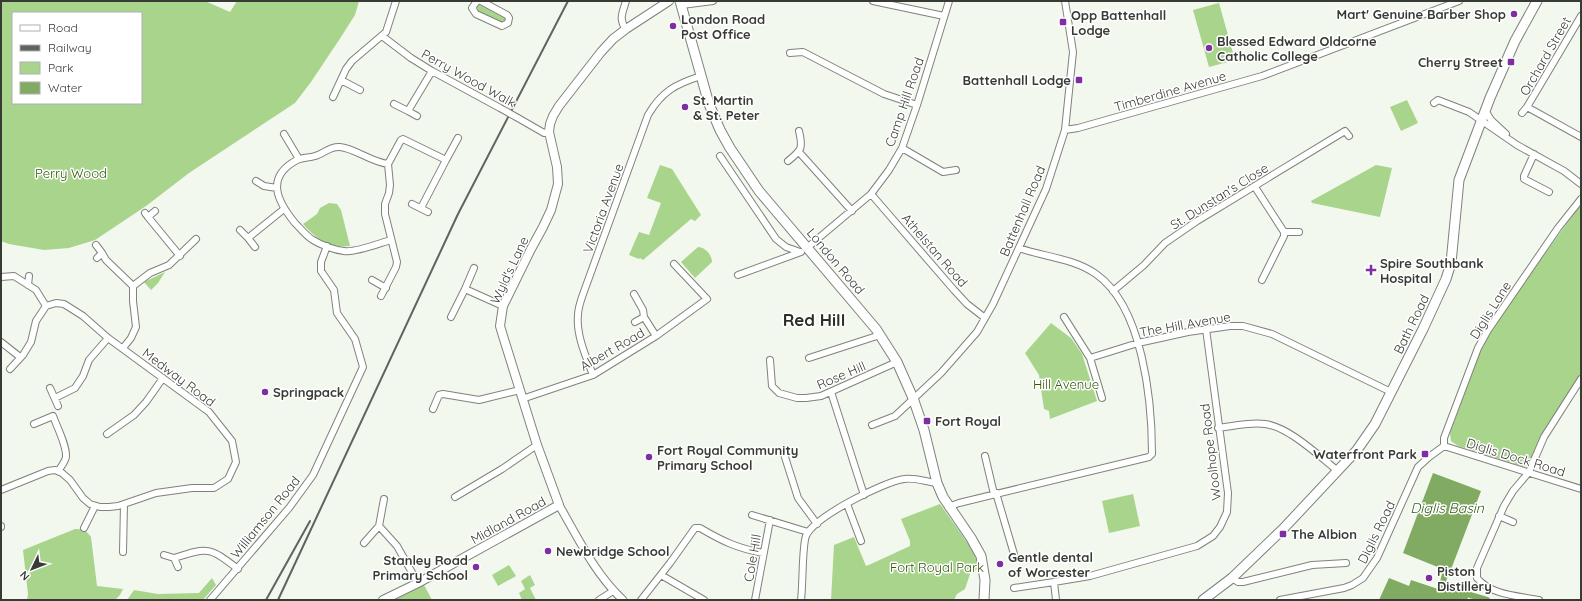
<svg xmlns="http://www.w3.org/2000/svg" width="1582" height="601" font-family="Quicksand,sans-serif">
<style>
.green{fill:#a9d48b;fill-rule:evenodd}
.water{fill:#81aa62}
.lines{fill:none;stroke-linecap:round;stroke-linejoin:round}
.canal{stroke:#81aa62;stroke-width:6}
.minor-casing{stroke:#7e837b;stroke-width:8}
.tertiary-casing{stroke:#7e837b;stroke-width:9}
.secondary-casing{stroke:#7e837b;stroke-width:10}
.primary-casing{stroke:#7e837b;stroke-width:11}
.minor{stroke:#fff;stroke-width:6}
.tertiary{stroke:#fff;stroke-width:7}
.secondary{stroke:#fff;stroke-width:8}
.primary{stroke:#fff;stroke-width:9}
.rail{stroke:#60635e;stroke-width:2}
.minor-bridge-casing{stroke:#7e837b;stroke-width:8;stroke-linecap:butt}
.minor-bridge{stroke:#fff;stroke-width:6}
.poi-dot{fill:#7d2fa1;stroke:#fff;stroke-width:1.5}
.labels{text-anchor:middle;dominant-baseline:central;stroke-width:3;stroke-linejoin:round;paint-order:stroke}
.poi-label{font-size:13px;font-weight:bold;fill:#383a36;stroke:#fff;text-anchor:start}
.street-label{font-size:13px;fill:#383a36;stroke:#fff}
.park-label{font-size:13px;fill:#315708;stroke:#fff}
.water-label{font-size:14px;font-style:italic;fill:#385e13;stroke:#fff}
.district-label{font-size:17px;font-weight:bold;fill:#2b2f28;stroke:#fff}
</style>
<rect width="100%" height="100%" fill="#f2f8ee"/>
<path class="green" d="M1 1H205L230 12 237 1H359L355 15 339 40 311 82 295 103 189 173 146 206 95 240 69 248 44 250 9 244 1 241ZM13 13H141V103H13Z
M479 3 506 17 508 19 505 24 477 12 475 7Z
M1219 3 1235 60 1209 67 1193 10Z
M1407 100 1418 123 1401 131 1390 107Z
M660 165 672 169 701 215 695 221 691 219 643 260 640 258 639 259 629 255 639 232 649 235 661 203 647 198Z
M1376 165 1392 168 1380 217 1312 203 1311 201Z
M329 203 337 204 341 210 350 246C332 249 314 238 303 224L317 214 320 208Z
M1581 204V374L1544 430 1529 464 1524 467 1458 446 1451 441 1450 433 1481 350 1492 330 1525 281Z
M698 247C705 247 712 255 712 262L695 278 681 262Z
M165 272 158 283 151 290 144 282Z
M1051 323 1071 338 1082 354 1097 401 1050 419 1049 411 1044 409 1039 375 1025 353Z
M1133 494 1140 526 1109 533 1102 501Z
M940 504 974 552 979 570 971 571 965 589 957 594 954 600H831L834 545 854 537 866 566 871 564 910 546V541L901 519Z
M75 529C83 529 87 531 91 537L97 586 123 589 120 595 115 600H27L28 594 23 550Z
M509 565 516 576 498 586 492 575Z
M530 575 535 585 530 588 536 600H522L519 593 525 589 521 581Z
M212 578 216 585 203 600H127L134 590 158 594 199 593Z
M423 583 432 600H390Z"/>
<path class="water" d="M1433 473 1481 491 1450 572 1403 553Z
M1389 578 1409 586 1411 580 1438 589 1440 580 1471 591 1467 600H1379Z"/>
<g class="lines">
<path class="canal" d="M1443 582 1446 570
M1470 595 1487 600"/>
<g class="minor-casing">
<path id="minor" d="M477 1 472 8 476 14 502 26 508 23 509 18 507 15 481 1
M873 1 944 16
M682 5 713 1
M626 29C618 19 623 12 626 1
M382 36 411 58 432 71 500 108
M790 53 803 52 884 94 917 105
M341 80 360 90
M333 97 346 69 352 61 386 32 396 1
M1434 103 1438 100 1469 112 1517 145 1564 171 1581 184
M394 104 408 111 432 71
M1527 107 1581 16
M1485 110 1491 120 1506 134
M408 111 417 116
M1522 113 1527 107 1581 137
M518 118 544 133 549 132
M1065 130 1078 128 1262 76 1459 1
M284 134 299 159
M902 148 943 172 956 170
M799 152 852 211
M1534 154 1524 176V179L1549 192
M720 156 776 239 786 247 800 252
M788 161C802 150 803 148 799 131
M388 164C371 162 354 148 340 147 329 146 324 154 315 156 309 158 303 157 297 160 265 177 277 201 295 223 301 229 306 236 313 240 321 245 334 250 344 251 355 253 380 243 391 240
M388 164 401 140 403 139 446 160 458 138
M256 181 264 186 277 188
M1255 187 1284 232V236L1262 280
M871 194 954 290 967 304 985 318
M412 204 428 212
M421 208 446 160
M145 213 148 217 155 211
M148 217 180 256
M240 230 248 238 284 209
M1284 232H1299
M248 238 255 247
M96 245 102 253 97 258
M808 247 871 194 889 170 902 148 917 105 949 1
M102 253 106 260 133 286
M474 268 465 289 503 306
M738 275 801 252
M1 277 14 276 36 290 46 306
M372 280 386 288
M28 285 29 276
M1113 291 1144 265 1165 243 1197 221 1345 131 1349 136
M634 294 643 310 644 317 656 336
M381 296 396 267 397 262 385 214V204L389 193 390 185 388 164
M451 317 465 289
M1064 317 1090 358 1138 343 1188 332 1230 326H1243L1272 334 1391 392
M635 322 644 317
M1 342 20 357
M123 348 131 338 136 327 133 301V286L150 273 169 265 196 239
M809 358 880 335
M1090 358 1102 398
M770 360 772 386 779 393 797 398H806L821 396 897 362
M593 375C586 357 576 335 578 315 578 309 580 303 582 297L648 115C662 91 676 84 701 76
M50 388 58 406
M831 392 864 495
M55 398 75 388 83 376 89 360 108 338
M522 399 593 375 656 336 707 299 674 264
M433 409 439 395 443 394 479 400 520 390
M34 424 53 416C57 427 67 446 66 457 65 462 61 467 58 471
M872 425 895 416 941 373 977 332 993 304 1046 189 1065 130 1073 52 1065 1
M1218 428C1234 426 1249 422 1265 424 1289 427 1319 456 1338 471
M107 434 134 415 146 402 163 378
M1444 446V438L1478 348 1488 330 1558 228 1581 199
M1444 446 1581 489
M784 454 798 498 817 524
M985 456 994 494
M1 490 48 471 55 470 62 473 70 480 83 498 90 504 100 507H109L118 506 156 493 192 488H214L228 479 236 462 232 441 209 412 108 338 83 316 64 304 56 303 46 306 36 321 31 342 23 355 10 369
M996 493 1014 554
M455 497 502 469 537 445
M847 504 861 541
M948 507 959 503 1149 457 1152 454C1152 401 1143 307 1096 274 1073 258 1044 257 1019 248
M752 515 808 532
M1499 516 1513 522
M1 526V527
M379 526 384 499
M84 528 95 506
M364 543 379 526 397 546 418 583
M123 552 124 504
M164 555 174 558 178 567
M174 558C209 547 209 547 238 569
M661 575 704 600
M1232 578 1238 582H1243L1312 565 1346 563
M1014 588 1054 582
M210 600 289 508 313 475 363 367 355 339 337 313 334 290 321 271V262L327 246
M599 600 613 591
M641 600 670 563 695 528H700C724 542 737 548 763 553
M755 600 770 520
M801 600C803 586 802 546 806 536 814 517 883 482 904 479 915 477 926 482 937 483
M1056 600 1054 582 1090 576 1197 546 1213 536 1220 527 1227 512 1228 493 1206 329
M1280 600 1344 588 1352 585 1363 578 1377 558 1418 467 1429 457 1444 446
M1539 600C1519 596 1490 595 1477 578V568L1504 506 1513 491 1529 472 1544 437 1581 379"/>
</g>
<g class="tertiary-casing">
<path id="tertiary" d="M559 505C578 538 595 574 623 600"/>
</g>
<g class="secondary-casing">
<path id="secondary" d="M383 600 418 583 559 505 537 445 503 336 500 326 503 306 531 249 543 227 551 210 558 184 557 167 549 132 550 124 553 116 559 106 601 52 613 39 626 29 669 1"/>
</g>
<g class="primary-casing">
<path id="primary" d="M680 1 709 104 720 130 730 148 759 191 876 329 897 362 913 398 924 430 937 483 943 497 971 538 981 556 985 580 984 600
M1203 600 1232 578 1283 529 1357 450 1375 424 1423 329 1446 279 1451 263 1459 180 1490 98 1515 41 1537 1"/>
</g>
<use href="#minor" class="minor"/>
<use href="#tertiary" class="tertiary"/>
<use href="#secondary" class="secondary"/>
<use href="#primary" class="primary"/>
<path class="rail" d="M266 600 310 521
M278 600 458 214 568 1"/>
<g class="minor-bridge-casing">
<path id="minor-bridge" d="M500 108 518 118"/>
</g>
<use href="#minor-bridge" class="minor-bridge"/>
</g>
<g class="poi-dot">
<circle cx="1514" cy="14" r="4"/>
<rect x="1059" y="18" width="8" height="8" rx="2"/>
<circle cx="673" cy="26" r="4"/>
<circle cx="1209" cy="48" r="4"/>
<rect x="1507" y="58" width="8" height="8" rx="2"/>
<rect x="1075" y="76" width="8" height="8" rx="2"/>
<circle cx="685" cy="107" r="4"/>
<path d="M1369 264h4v4h4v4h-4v4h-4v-4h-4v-4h4z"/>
<circle cx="265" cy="392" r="4"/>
<rect x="923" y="417" width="8" height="8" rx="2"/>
<rect x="1421" y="450" width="8" height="8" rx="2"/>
<circle cx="649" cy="457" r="4"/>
<rect x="1279" y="530" width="8" height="8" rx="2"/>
<circle cx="548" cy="551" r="4"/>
<circle cx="1000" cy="564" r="4"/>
<circle cx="476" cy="567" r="4"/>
<circle cx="1429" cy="578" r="4"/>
</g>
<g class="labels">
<g class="poi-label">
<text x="1506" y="14" text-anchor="end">Mart' Genuine Barber Shop</text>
<text x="1071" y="15">Opp Battenhall<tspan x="1071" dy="15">Lodge</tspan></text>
<text x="681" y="19">London Road<tspan x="681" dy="15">Post Office</tspan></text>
<text x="1217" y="41">Blessed Edward Oldcorne<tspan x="1217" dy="15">Catholic College</tspan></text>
<text x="1503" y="62" text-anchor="end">Cherry Street</text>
<text x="1071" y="80" text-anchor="end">Battenhall Lodge</text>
<text x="693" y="100">St. Martin<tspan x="693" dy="15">&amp; St. Peter</tspan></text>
<text x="1380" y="263">Spire Southbank<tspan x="1380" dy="15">Hospital</tspan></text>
<text x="273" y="392">Springpack</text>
<text x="935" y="421">Fort Royal</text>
<text x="657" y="450">Fort Royal Community<tspan x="657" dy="15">Primary School</tspan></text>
<text x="1417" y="454" text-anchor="end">Waterfront Park</text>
<text x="1291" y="534">The Albion</text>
<text x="556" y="551">Newbridge School</text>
<text x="1008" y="557">Gentle dental<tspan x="1008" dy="15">of Worcester</tspan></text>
<text x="468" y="560" text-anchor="end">Stanley Road<tspan x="468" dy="15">Primary School</tspan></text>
<text x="1437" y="571">Piston<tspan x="1437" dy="15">Distillery</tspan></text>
</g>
<g class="street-label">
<text transform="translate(1545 56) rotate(-60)">Orchard Street</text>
<text transform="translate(469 78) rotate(29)">Perry Wood Walk</text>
<text transform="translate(1170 91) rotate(-16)">Timberdine Avenue</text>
<text transform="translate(904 102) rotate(-71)">Camp Hill Road</text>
<text transform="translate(1219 196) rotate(-32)">St. Dunstan's Close</text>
<text transform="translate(603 208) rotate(-70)">Victoria Avenue</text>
<text transform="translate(1022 211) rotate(-67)">Battenhall Road</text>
<text transform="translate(935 250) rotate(49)">Athelstan Road</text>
<text transform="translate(836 261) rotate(50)">London Road</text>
<text transform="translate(509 270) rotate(-65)">Wyld's Lane</text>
<text transform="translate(1490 310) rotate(-58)">Diglis Lane</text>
<text transform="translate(1185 324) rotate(-10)">The Hill Avenue</text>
<text transform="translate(1411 324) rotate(-64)">Bath Road</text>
<text transform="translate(612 349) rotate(-30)">Albert Road</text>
<text transform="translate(841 375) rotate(-23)">Rose Hill</text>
<text transform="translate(179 377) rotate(37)">Medway Road</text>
<text transform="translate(1210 452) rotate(-97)">Woolhope Road</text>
<text transform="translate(1516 457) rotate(17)">Diglis Dock Road</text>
<text transform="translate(265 517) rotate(-51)">Williamson Road</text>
<text transform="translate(508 520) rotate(-29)">Midland Road</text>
<text transform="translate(1376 532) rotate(-64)">Diglis Road</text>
<text transform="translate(752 558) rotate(-80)">Cole Hill</text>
</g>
<g class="park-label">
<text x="71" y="173">Perry Wood</text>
<text x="1066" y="384">Hill Avenue</text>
<text x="937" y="567">Fort Royal Park</text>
</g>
<g class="water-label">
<text x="1447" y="508">Diglis Basin</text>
</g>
<g class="district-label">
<text x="814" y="319">Red Hill</text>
</g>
</g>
<rect width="1582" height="601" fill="none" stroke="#383a36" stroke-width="4"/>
<rect x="12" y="12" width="130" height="92" fill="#ffffff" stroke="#afb0af"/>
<rect x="20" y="25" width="20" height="6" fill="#ffffff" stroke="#afb0af"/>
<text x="48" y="32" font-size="12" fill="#383a36">Road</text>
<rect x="20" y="45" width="20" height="6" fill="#60635e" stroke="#afb0af"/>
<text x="48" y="52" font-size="12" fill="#383a36">Railway</text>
<rect x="20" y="62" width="20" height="12" fill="#a9d48b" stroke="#afb0af"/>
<text x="48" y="72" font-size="12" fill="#383a36">Park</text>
<rect x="20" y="82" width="20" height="12" fill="#81aa62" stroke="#afb0af"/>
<text x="48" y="92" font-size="12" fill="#383a36">Water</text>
<g transform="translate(32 569) rotate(227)" stroke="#ffffff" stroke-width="3" paint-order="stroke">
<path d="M0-3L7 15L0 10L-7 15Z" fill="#383a36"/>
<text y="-6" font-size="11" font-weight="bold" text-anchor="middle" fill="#383a36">N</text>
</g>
</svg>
